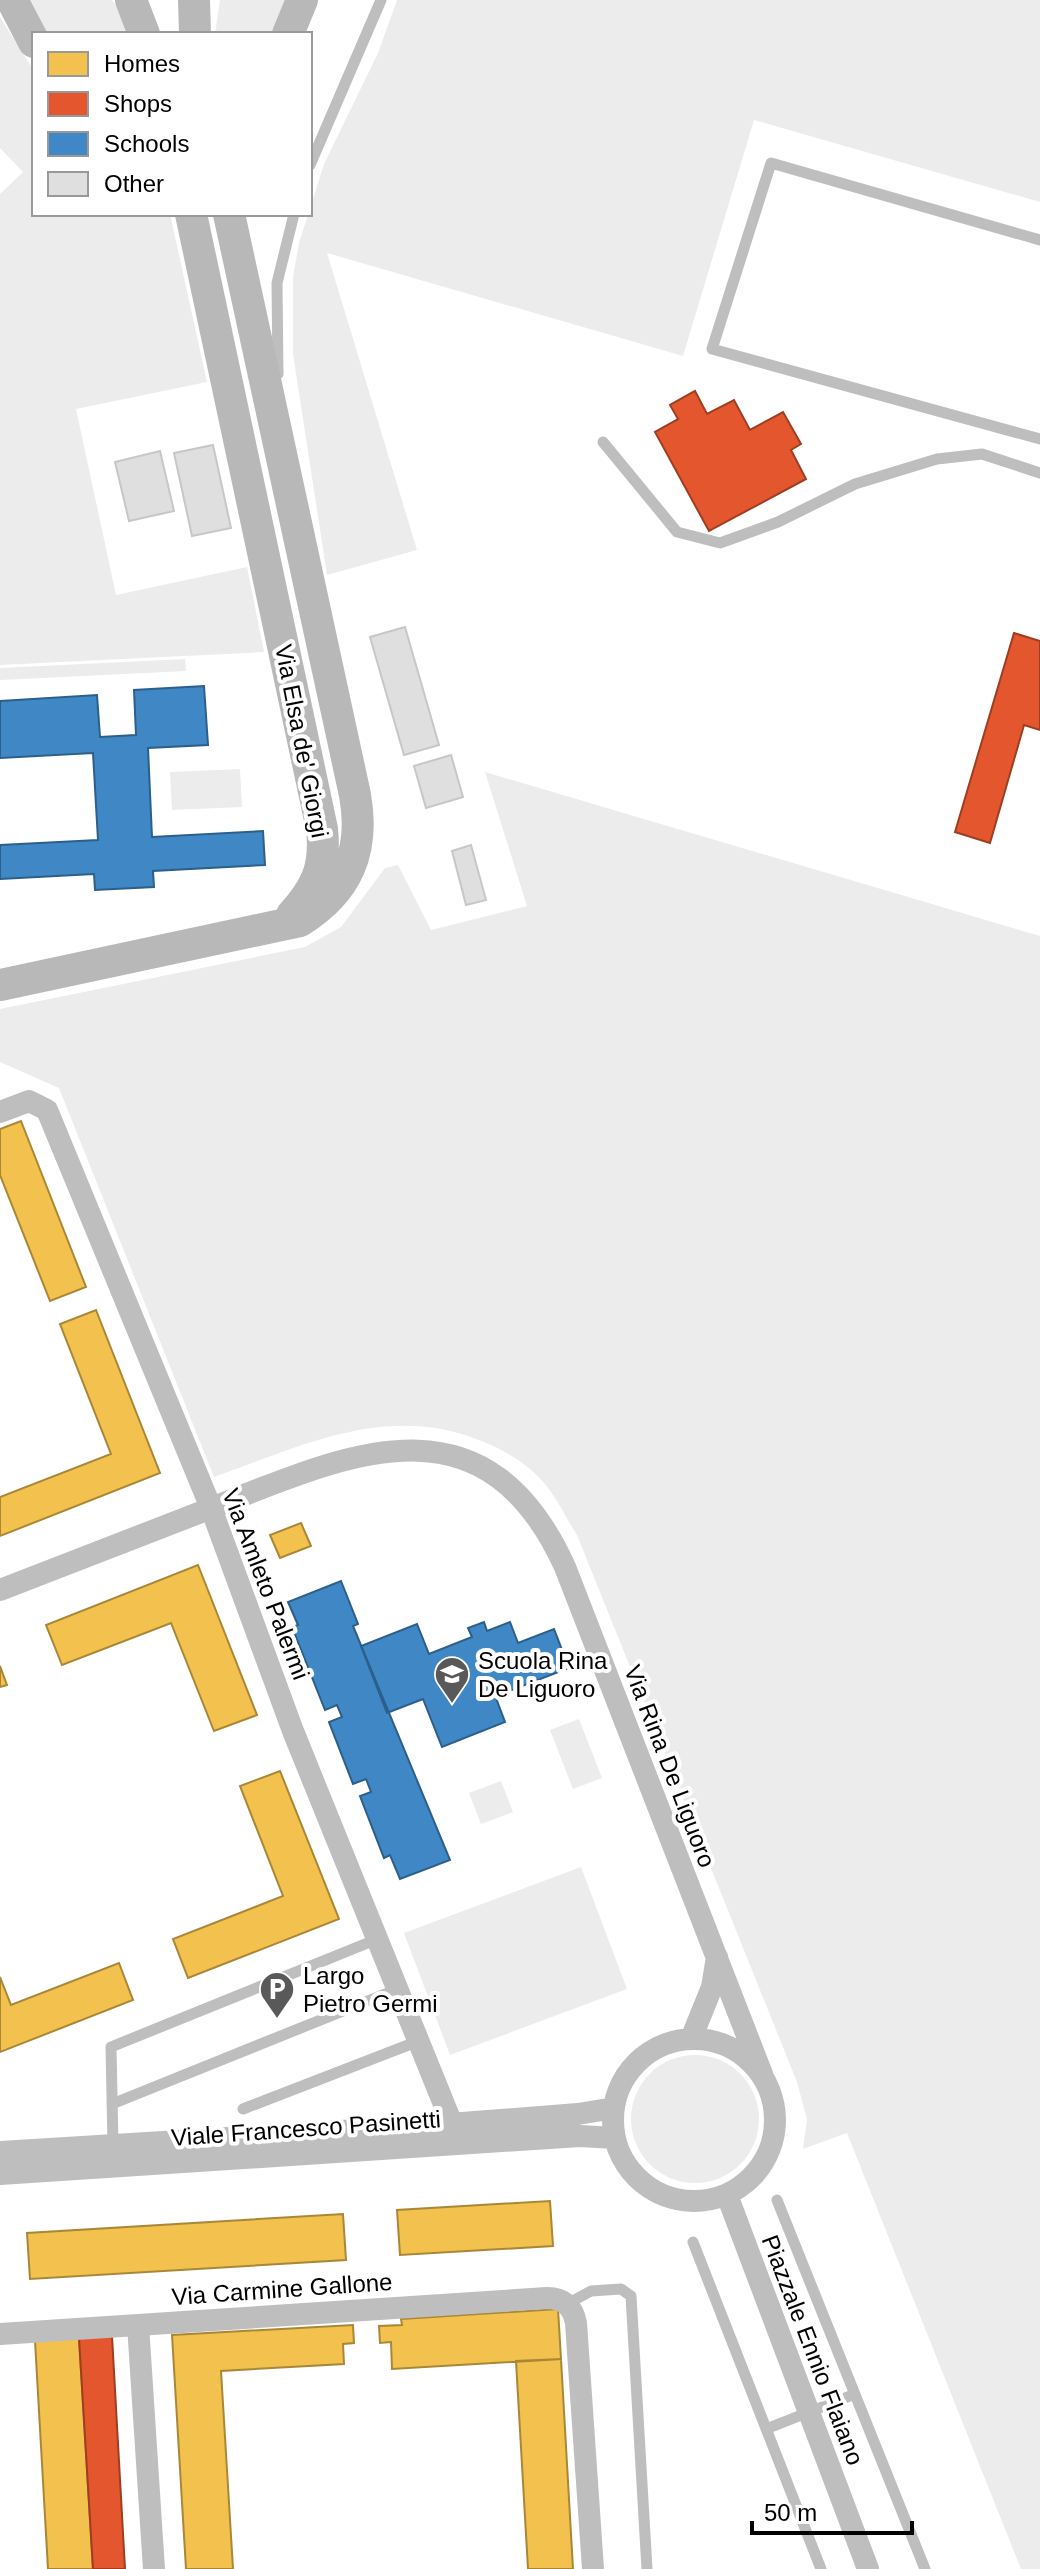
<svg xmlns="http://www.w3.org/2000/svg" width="1040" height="2569" font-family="Helvetica,sans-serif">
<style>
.green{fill:#ececec}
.homes{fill:#f2c14e;stroke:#a98737;stroke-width:2}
.shops{fill:#e4572e;stroke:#a03d20;stroke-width:2}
.schools{fill:#3f88c5;stroke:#2c5f8a;stroke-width:2}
.building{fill:#dfdfdf;stroke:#c7c7c7;stroke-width:2}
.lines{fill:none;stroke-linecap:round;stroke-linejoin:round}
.lane{stroke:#bebebe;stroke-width:11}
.street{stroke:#bebebe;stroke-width:22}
.secondary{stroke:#b8b8b8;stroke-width:32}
.labels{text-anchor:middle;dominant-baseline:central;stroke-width:8;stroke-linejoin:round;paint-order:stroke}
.street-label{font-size:24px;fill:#000;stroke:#fff}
.poi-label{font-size:24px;fill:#000;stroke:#fff;text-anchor:start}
</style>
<rect width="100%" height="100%" fill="#fff"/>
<path class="green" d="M27 0H112L138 34H46Z
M220 0H293L278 34H215Z
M397 0H1040V202L754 120 683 356 327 253 417 550 327 575 293 354V277L299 243 324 164 378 53Z
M0 17 34 71V214H170L207 382 76 409 116 595 247 567 264 652 0 665V194L23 172 0 148Z
M185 659 186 671 0 680V668Z
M240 769 242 807 172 810 170 772Z
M485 772 1040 936V2569H1021L847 2133 803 2149 807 2120 797 2082 577 1535C567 1520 559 1502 548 1488 532 1466 503 1449 479 1440 386 1403 302 1446 214 1477L59 1088 0 1062V1009L305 947 341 927 385 868 398 865 431 930 527 906Z
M579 1719 602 1778 573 1789 550 1730Z
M501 1781 513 1812 481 1824 469 1793Z
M581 1867 627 1989 450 2055 404 1933Z
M631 2119a64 64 0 1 1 128 0a64 64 0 1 1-128 0Z"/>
<path class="homes" d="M21 1121 86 1287 50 1301 0 1175V1129Z
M96 1310 160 1473 0 1536V1497L111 1454 60 1324Z
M301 1523 311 1546 280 1558 270 1535Z
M198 1565 257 1715 214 1731 171 1623 62 1665 46 1625Z
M0 1666 7 1685 0 1687Z
M280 1771 339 1919 188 1978 173 1939 283 1896 240 1786Z
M119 1963 133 2000 0 2052V1977L11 2005Z
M550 2201 553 2246 400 2255 397 2210Z
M343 2214 346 2260 30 2279 27 2233Z
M558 2309 561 2359 392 2369 391 2342 380 2343 379 2326 402 2325 401 2319Z
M353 2325 354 2343 343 2344 344 2364 221 2371 233 2569H186L172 2335Z
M79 2338 93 2569H48L35 2341Z
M561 2359 573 2569H528L516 2361Z"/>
<path class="shops" d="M695 391 707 414 734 400 750 430 783 412 801 444 791 450 806 479 709 531 655 432 678 419 670 405Z
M1014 633 1040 641V730L1024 725 990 843 955 832Z
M112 2336 125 2569H93L79 2338Z"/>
<path class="schools" d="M204 686 208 745 148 748 152 837 263 831 265 865 153 871 154 887 95 890 94 874 0 879V845L98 840 93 753 0 758V701L97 695 100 737 136 735 134 690Z
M341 1581 358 1624 353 1626 450 1860 400 1879 390 1855 384 1858 360 1796 371 1792 366 1779 353 1784 329 1722 342 1717 337 1705 325 1710 292 1627 298 1625 288 1602Z
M484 1622 487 1631 510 1622 518 1643 554 1629 569 1668 504 1693 502 1687 493 1690 505 1722 442 1747 423 1699 387 1713 361 1646 417 1624 429 1654 472 1637 468 1628Z"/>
<path class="building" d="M213 445 231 528 192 536 174 453Z
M160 451 174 511 129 521 115 462Z
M405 627 439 745 404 755 370 637Z
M451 755 463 797 426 808 414 766Z
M471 845 486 900 466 905 452 851Z"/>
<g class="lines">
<path class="lane" d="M310 165 381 0
M1040 240 771 163 712 349 1040 439
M278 374 277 283 294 214
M603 442 677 532 720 543 778 522 855 484 937 459 982 454 1040 473
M112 2104 395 1990
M243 2109 416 2042
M113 2145 111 2047 375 1940
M777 2200 925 2569
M693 2242 821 2569
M567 2304 591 2291 621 2289 631 2296 647 2569
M766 2429 855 2394"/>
<path class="street" d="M0 1112 29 1101 47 1110 211 1508 293 1731 452 2124
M0 1590C70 1563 139 1536 209 1509 348 1454 484 1389 565 1567L762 2074
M691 2039 712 1987 717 1957
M613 2120a81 81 0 1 1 162 0a81 81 0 1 1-162 0Z
M0 2152 423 2126 578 2114 614 2108
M0 2174 580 2136 615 2138
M727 2195 868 2569
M138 2325 154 2569
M0 2334 547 2298C564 2298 573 2307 576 2323L593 2569"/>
<path class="secondary" d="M12 0 34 42
M131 0 144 34
M194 0 195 34
M288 34 302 0
M191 214 322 829C326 867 317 887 292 915
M0 985 300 921C348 891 365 851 355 795L229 214"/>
</g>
<defs>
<g id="school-pin" transform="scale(1.8)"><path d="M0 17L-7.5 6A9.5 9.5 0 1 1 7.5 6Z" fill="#595959" stroke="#fff"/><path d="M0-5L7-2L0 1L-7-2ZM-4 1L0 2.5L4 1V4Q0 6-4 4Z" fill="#fff"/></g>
<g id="parking-pin" transform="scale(1.8)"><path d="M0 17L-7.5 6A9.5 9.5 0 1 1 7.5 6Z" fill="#595959" stroke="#fff"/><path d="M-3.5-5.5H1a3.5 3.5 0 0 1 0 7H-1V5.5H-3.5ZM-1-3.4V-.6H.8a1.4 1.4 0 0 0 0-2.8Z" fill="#fff"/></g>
</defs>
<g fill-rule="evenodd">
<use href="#school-pin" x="452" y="1674"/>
<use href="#parking-pin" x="277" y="1989"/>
</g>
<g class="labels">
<g class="street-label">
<text transform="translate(302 741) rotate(79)">Via Elsa de' Giorgi</text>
<text transform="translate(266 1584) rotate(69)">Via Amleto Palermi</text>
<text transform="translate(670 1766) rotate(69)">Via Rina De Liguoro</text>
<text transform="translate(306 2128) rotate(-4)">Viale Francesco Pasinetti</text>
<text transform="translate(282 2289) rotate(-4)">Via Carmine Gallone</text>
<text transform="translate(813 2350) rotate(69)">Piazzale Ennio Flaiano</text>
</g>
<g class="poi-label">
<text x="478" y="1660">Scuola Rina<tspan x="478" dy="28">De Liguoro</tspan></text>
<text x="303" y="1975">Largo<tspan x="303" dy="28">Pietro Germi</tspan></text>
</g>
</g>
<rect x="32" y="32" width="280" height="184" fill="#ffffff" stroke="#999999" stroke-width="2"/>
<rect x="48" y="52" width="40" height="24" fill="#f2c14e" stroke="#999999" stroke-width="2"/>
<text x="104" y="72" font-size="24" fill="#000000">Homes</text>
<rect x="48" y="92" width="40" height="24" fill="#e4572e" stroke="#999999" stroke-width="2"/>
<text x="104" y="112" font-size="24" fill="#000000">Shops</text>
<rect x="48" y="132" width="40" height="24" fill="#3f88c5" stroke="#999999" stroke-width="2"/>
<text x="104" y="152" font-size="24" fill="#000000">Schools</text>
<rect x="48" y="172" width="40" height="24" fill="#dfdfdf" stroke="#999999" stroke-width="2"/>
<text x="104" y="192" font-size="24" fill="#000000">Other</text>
<path d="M752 2521v12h160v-12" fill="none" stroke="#000000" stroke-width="4"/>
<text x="764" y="2521" font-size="24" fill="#000000" stroke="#ffffff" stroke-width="6" paint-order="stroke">50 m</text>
</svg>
